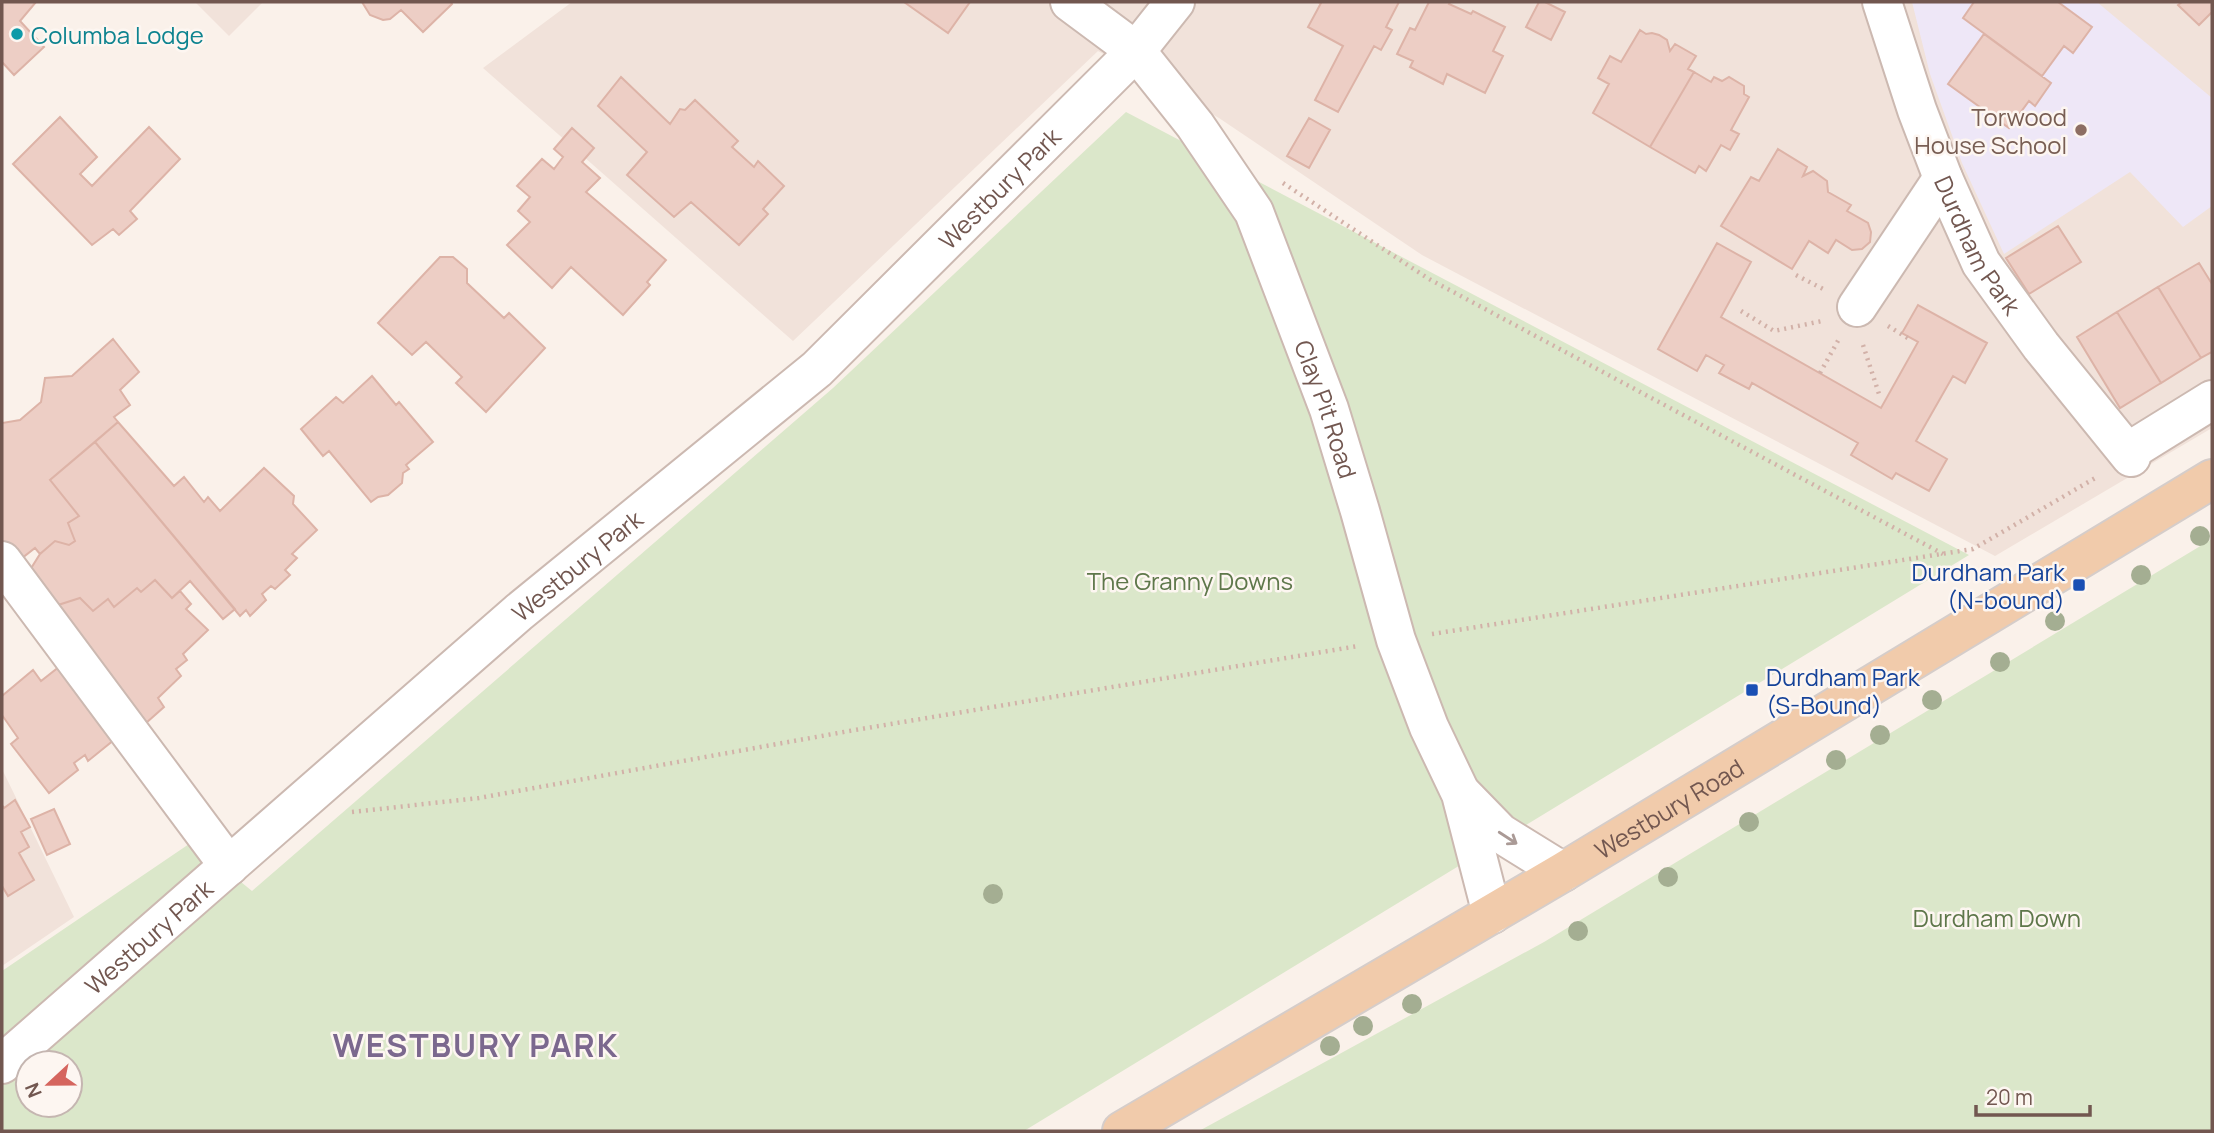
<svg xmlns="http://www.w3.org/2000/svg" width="2214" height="1133" font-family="Manrope,sans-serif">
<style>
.residential{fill:#f1e2da}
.education{fill:#eee7f7}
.green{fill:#dbe7ca;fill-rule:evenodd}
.building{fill:#edcec5;stroke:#ddb3a7;stroke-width:2}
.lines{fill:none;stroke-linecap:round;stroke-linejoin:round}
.minor-casing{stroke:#ccb9b1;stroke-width:42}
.major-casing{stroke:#d5cdca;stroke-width:42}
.path{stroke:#d2b1a8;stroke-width:4.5;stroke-dasharray:2 5;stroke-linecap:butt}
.minor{stroke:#fff;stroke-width:38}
.major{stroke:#f1cbab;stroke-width:38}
.tree{fill:#a4ae92}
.oneway{stroke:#aa9a96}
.culture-dot{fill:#0f9aa8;stroke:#fdf6f1;stroke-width:2.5}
.education-dot{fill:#8d6e63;stroke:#fdf6f1;stroke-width:2.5}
.transit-dot{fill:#1a4fb4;stroke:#fdf6f1;stroke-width:2.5}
.labels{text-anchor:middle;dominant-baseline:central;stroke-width:5;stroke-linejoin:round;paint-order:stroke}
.culture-label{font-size:24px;fill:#0d838f;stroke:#fdf6f1;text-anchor:start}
.education-label{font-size:24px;fill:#785e54;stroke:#fdf6f1;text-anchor:end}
.street-label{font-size:24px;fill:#725750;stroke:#fdf6f1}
.transit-label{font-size:24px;fill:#164399;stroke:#fdf6f1;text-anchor:end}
.park-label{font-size:24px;fill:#5e774a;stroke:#fdf6f1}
.district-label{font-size:32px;font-weight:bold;letter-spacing:2px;fill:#7b688e;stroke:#fdf6f1}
</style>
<rect width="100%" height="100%" fill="#faf1ea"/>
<path class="residential" d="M195 2H263L229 36Z
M572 2H2212V428L1995 556 1422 255 1219 118 1098 51 793 341 483 68Z
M2 769 74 917 2 966Z"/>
<path class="education" d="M1912 2H2097L2212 98V206L2183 227 2130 172 2004 254 1962 163 1930 74Z"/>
<path class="green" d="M1126 112 1969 555 1024 1131H2V971L192 842 252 891 833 388ZM28 1063H70V1105H28Z
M2212 539V1131H1199L1544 942Z"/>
<path class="building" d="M2 2H36L20 21 44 47 14 75 2 62Z
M362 2H451L452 4 423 32 401 10 390 19 383 20 370 15Z
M904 2H970L948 33Z
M1318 2H1399L1386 27 1392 30 1381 50 1374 46 1338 112 1315 100 1343 46 1308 27 1321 3Z
M1429 2H1450L1449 4 1471 14 1473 11 1505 27 1493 51 1503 56 1485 93 1447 74 1443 84 1410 67 1413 61 1397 54 1410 28 1415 30Z
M1539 2H1545L1565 12 1551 40 1526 27Z
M1974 2H2058L2092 27 2073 53 2064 46 2042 76 1963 18Z
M2182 2H2212V12L2199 25 2178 5Z
M1640 30 1646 34 1652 33 1659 35 1667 40 1670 51 1675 44 1696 56 1688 69 1694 72 1650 147 1593 113 1609 84 1598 78 1610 56 1621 62Z
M1984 34 2051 83 2035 106 2029 101 2009 128 1948 84Z
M1694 72 1711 82 1714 77 1722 81 1729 77 1744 86V94L1749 97 1731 130 1739 134 1730 150 1721 145 1706 171 1699 166 1695 173 1650 147Z
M621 77 670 124 680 109 685 110 695 100 738 141 732 147 754 167 758 161 784 186 763 209 768 214 739 245 691 202 674 217 627 175 647 152 598 106Z
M60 117 97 157 80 174 92 186 149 127 180 159 130 211 137 219 119 235 113 229 92 245 13 164Z
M1309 118 1330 130 1309 168 1287 156Z
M572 128 594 148 582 162 600 178 586 192 666 260 647 282 650 285 623 315 571 267 552 288 507 245 530 222 518 211 530 197 517 186 542 159 554 169 563 157 554 149Z
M1778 149 1807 167 1803 176 1813 171 1827 181 1828 192 1851 205 1847 211 1868 223 1871 232 1870 242 1862 249 1852 250 1836 240 1828 253 1809 241 1792 269 1721 226 1751 177 1759 181Z
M2058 226 2081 262 2029 294 2006 258Z
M1717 243 1751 262 1721 317 1881 408 1918 342 1902 333 1918 305 1987 343 1965 383 1953 376 1916 441 1947 459 1929 491 1896 473 1892 479 1851 455 1858 443 1752 383 1749 389 1719 373 1724 365 1706 355 1697 371 1658 349Z
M440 257H453L467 269V283L504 318 509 313 545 348 486 412 456 383 462 377 426 342 412 355 378 323Z
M2199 263 2212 284V352L2201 358 2158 287Z
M2158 287 2201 358 2161 383 2117 312Z
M2117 312 2161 383 2120 408 2077 337Z
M113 339 139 372 120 390 130 405 114 417 118 422 50 480 79 516 68 523 75 541 69 545 55 541 40 554 35 548 17 562 2 543V423L20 420 41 402 45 378 72 376Z
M372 376 396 405 399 402 433 442 406 465 409 469 403 473 402 483 388 495 378 497 371 502 329 451 323 456 301 429 336 397 343 403Z
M118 422 174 486 184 477 204 502 208 497 220 511 264 468 294 496 293 504 317 530 292 554 297 558 285 570 290 575 275 589 271 586 262 594 266 600 250 616 246 610 240 616 95 442Z
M95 442 235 609 223 619 190 581 172 598 155 580 141 592 137 588 114 607 108 599 93 611 80 598 58 605 30 570 40 554 55 541 69 545 75 541 68 523 79 516 50 480Z
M155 580 172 598 180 591 191 604 186 609 208 630 183 654 187 660 176 669 181 676 158 698 164 707 146 723 58 605 80 598 93 611 108 599 114 607 137 588 141 592Z
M64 663 120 735 88 761 85 755 74 763 78 770 49 793 11 744 18 738 2 715V696L33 670 41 681Z
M15 800 30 827 21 832 29 847 19 853 34 880 8 896 2 886V805L4 808Z
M54 809 70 844 47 855 31 819Z"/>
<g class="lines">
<g class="minor-casing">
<g id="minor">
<path id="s1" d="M1070 2 1136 51 1195 125 1254 212 1329 409 1360 511 1396 640 1429 727 1461 794 1492 914"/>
<path id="s2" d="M1882 2 1917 110 1943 178 1981 263 2041 346 2131 457"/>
<path d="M1857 307 1943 178"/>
<path d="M2128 452 2212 400"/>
<path d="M2 561 229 866"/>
<path d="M1463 795 1500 833 1563 872"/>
<path id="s3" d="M2 1064 519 612 817 369 1136 51 1175 2"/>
</g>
</g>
<g class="major-casing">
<g id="major">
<path id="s4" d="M1122 1131 1563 872 2212 479"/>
</g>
</g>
<path class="path" d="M1283 183 1429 279 1943 554
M1796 275 1825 290
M1741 311 1774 331 1822 321
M1888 326 1911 340
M1863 345 1880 397
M1820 373 1839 339
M1432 634 1973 549 2097 477
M352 812 479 798 849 731 1358 646"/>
<use href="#minor" class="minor"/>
<use href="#major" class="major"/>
</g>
<g class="tree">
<circle cx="2200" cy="536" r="10"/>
<circle cx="2141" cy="575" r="10"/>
<circle cx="2055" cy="621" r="10"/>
<circle cx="2000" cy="662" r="10"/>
<circle cx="1932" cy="700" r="10"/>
<circle cx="1880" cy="735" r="10"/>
<circle cx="1836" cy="760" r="10"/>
<circle cx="1749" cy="822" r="10"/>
<circle cx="1668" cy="877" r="10"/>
<circle cx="993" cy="894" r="10"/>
<circle cx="1578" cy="931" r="10"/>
<circle cx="1412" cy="1004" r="10"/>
<circle cx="1363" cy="1026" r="10"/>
<circle cx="1330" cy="1046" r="10"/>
</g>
<defs><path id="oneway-shaft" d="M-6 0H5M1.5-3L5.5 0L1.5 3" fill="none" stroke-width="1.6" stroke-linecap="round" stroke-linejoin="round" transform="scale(1.75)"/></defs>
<use class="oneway" href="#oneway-shaft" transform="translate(1508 838) rotate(33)"/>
<circle class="culture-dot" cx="17" cy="34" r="7"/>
<circle class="education-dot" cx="2081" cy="130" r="7"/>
<g class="transit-dot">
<rect x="2072" y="578" width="14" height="14" rx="3.5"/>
<rect x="1745" y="683" width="14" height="14" rx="3.5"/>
</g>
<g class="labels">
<g class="culture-label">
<text x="31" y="34">Columba Lodge</text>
</g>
<g class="education-label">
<text x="2067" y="116">Torwood<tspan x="2067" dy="28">House School</tspan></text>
</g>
<g class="street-label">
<text stroke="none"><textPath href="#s3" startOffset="1328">Westbury Park</textPath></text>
<text stroke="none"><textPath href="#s2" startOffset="262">Durdham Park</textPath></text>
<text stroke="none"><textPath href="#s1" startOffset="492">Clay Pit Road</textPath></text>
<text stroke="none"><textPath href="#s3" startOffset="761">Westbury Park</textPath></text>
<text stroke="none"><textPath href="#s4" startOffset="635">Westbury Road</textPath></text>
<text stroke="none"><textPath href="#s3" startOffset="194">Westbury Park</textPath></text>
</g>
<g class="transit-label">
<text x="2065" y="571">Durdham Park<tspan x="2065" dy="28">(N-bound)</tspan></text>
<text x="1766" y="676" text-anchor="start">Durdham Park<tspan x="1766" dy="28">(S-Bound)</tspan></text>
</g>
<g class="park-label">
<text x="1190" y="580">The Granny Downs</text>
<text x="1997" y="917">Durdham Down</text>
</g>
<g class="district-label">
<text x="476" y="1045">WESTBURY PARK</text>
</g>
</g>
<rect width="2214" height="1133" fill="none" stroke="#725750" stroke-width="7"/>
<g transform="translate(49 1084) rotate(248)"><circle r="33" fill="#fdf6f1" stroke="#c5b6b1" stroke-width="2"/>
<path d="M0-5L12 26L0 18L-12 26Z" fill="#d5655e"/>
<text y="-10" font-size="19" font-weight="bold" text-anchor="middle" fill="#725750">N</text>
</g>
<path d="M1976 1105v10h114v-10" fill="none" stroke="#725750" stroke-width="3.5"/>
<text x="1986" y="1105" font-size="21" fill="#725750" stroke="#fdf6f1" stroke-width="5" paint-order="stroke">20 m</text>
</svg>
